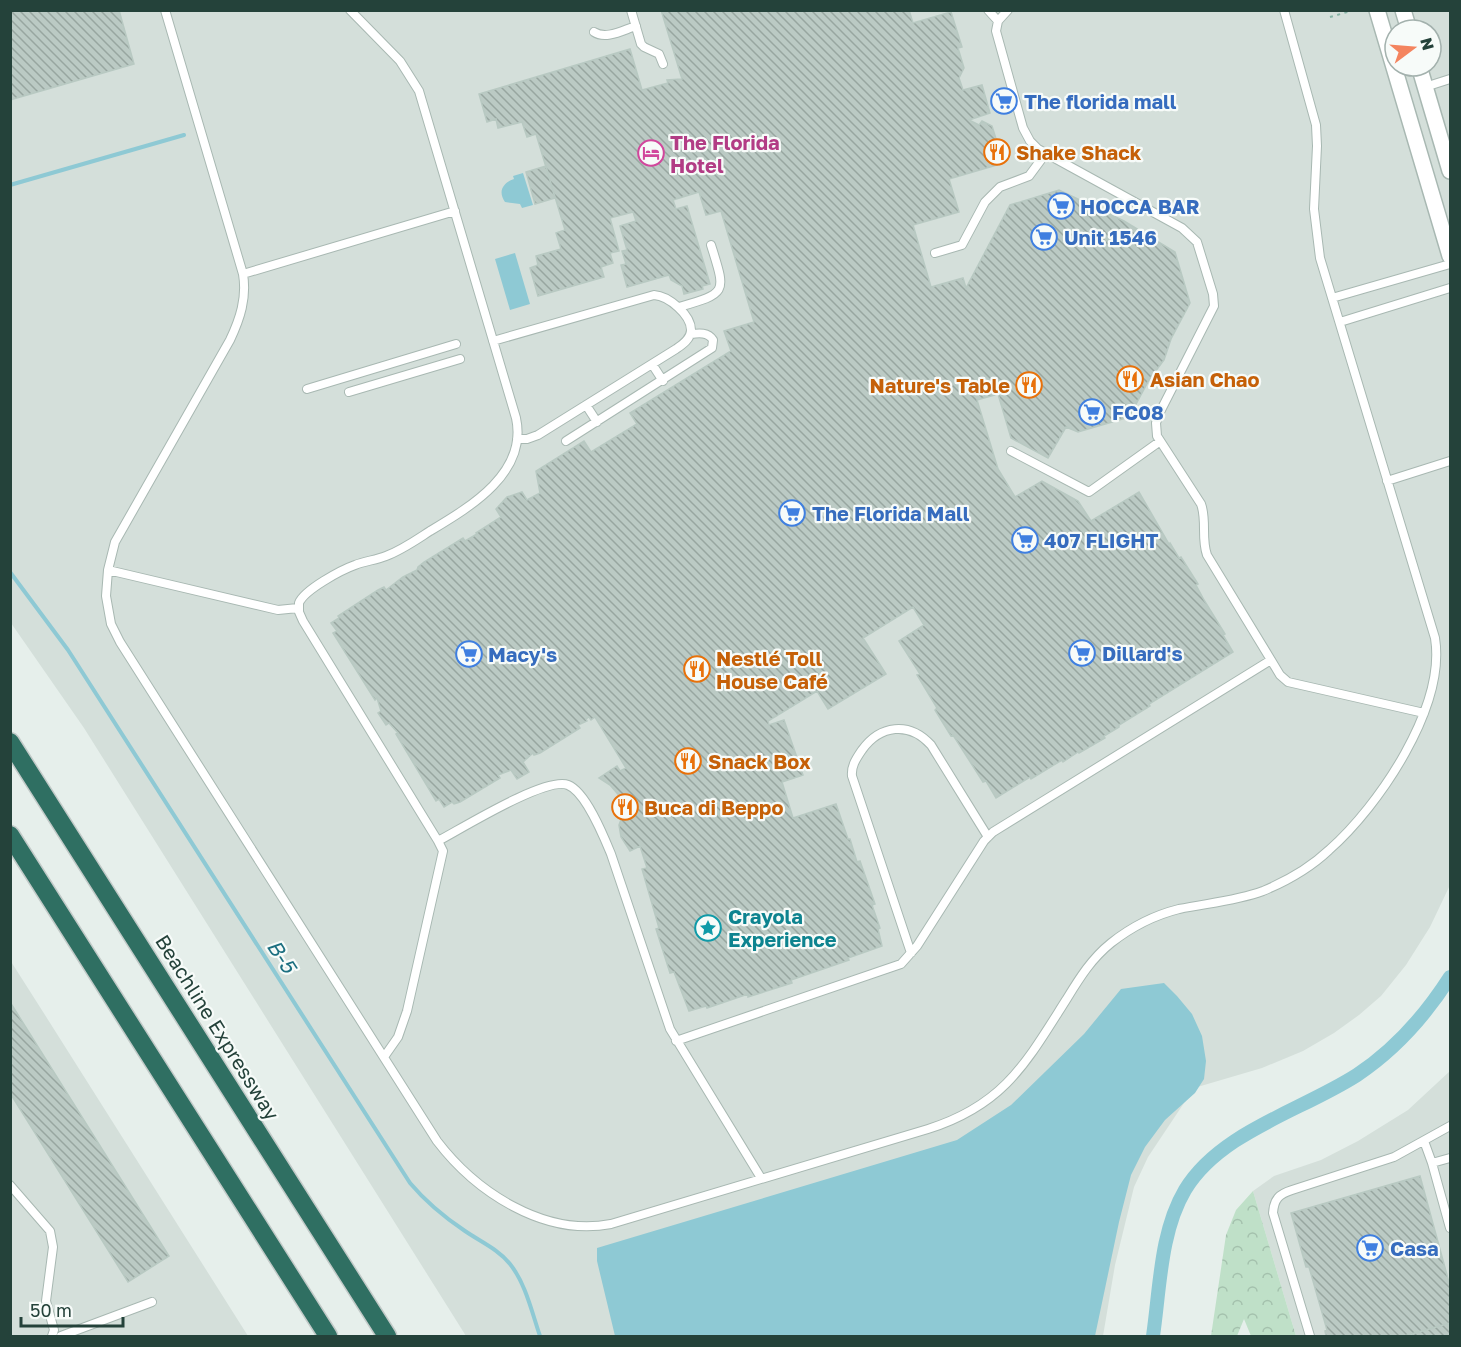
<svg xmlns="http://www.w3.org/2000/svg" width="1461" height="1347" font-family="'Golos Text',sans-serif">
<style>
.built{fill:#d4dfda;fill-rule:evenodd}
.forest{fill:url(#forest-crowns)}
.water{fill:#8ec9d4}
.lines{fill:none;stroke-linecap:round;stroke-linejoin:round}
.stream{stroke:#8ec9d4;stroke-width:4}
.canal{stroke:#8ec9d4;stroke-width:14}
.building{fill:url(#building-back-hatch);stroke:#b8c9c2;stroke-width:1.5}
.service-casing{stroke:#a8b8b2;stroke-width:10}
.minor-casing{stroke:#a8b8b2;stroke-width:18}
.motorway-casing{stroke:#c2cac8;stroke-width:21}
.path{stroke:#86b3a5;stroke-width:2;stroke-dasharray:3 4.5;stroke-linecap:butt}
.service{stroke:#fff;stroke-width:8}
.minor{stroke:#fff;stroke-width:15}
.motorway{stroke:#2f6f62;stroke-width:18}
.labels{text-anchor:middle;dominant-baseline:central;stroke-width:4.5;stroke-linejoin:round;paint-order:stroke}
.shop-label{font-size:20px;font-weight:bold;fill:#366cbe;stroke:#f7fbf9;text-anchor:start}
.hotel-label{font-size:20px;font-weight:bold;fill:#b23c85;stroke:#f7fbf9;text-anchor:start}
.food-label{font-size:20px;font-weight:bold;fill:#c56008;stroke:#f7fbf9;text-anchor:start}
.culture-label{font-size:20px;font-weight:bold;fill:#0d838f;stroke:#f7fbf9;text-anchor:start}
.street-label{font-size:20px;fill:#24423a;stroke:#f7fbf9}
.water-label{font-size:21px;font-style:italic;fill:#1c6f80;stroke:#f7fbf9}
</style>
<defs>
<pattern id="forest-crowns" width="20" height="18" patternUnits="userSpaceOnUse" patternTransform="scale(1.5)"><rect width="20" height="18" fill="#bfe0c8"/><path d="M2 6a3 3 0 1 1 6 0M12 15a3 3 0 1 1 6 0" fill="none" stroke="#a4c1ad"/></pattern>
<pattern id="building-back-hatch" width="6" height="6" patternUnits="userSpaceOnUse" patternTransform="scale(1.5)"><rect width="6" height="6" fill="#bbcac4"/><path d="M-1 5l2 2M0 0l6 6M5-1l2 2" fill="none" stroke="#98a6a0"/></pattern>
</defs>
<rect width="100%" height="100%" fill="#e6efeb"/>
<path class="built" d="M10 11H1450V885L1430 927 1406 965 1381 996 1359 1015 1334 1033 1303 1051 1262 1068 1194 1088 1148 1157 1134 1187 1115 1265 1103 1336H466L84 728 11 623ZM1395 30H1431V66H1395Z
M10 960 45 1015 248 1336H11Z
M1450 1071V1336H1296L1253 1191 1274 1176 1321 1160 1358 1141 1408 1110Z"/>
<path class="forest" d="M1253 1191 1296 1336H1251L1244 1319 1237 1336H1211L1226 1235 1236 1210Z"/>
<path class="water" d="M523 173 533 205 522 208 520 204 505 202C498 192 502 183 514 179L513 176Z
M515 253 530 304 510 310 495 259Z
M1164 983 1177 996 1192 1014 1202 1036 1206 1061 1204 1079 1195 1093 1165 1120 1145 1147 1131 1175 1119 1222 1095 1336H615L597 1261V1248L957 1140 1011 1105 1084 1034 1121 989Z"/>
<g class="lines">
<path class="stream" d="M10 185 184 135
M10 572 68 650 410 1183C426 1202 444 1217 465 1231 481 1242 498 1249 510 1264 526 1284 532 1313 540 1336"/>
<path class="canal" d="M1153 1336C1160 1289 1160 1232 1185 1190 1220 1132 1301 1111 1357 1075 1396 1049 1425 1016 1450 977"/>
</g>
<path class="building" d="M10 10H119L134 64 10 100Z
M661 10H909L913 23 951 12 962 47 958 48 964 68 959 78 963 90 982 85 990 113 969 120 979 125 982 121 992 126 1002 158 996 159 997 165 949 179 959 212 913 225 931 287 963 278 966 288 1010 205 1059 190 1124 221 1175 252 1190 303 1171 339 1164 360 1149 380 1129 417 1078 432 1066 427 1048 458 1011 438 998 394 977 400 998 469 1015 497 1042 481 1078 501 1091 521 1139 492 1169 544 1170 543 1179 558 1181 557 1198 584 1196 585 1204 600 1225 634 1223 635 1233 652 1149 704 1150 706 1119 725V727L1104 736 1105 738 1079 753 1078 752 1063 762 1062 760 1031 779 1030 777 996 798 986 781 983 782 953 735 951 736 935 710 937 708 917 675 920 674 899 641 924 625 913 607 863 638 886 674 828 709 817 691 768 721 769 725 784 720 803 775 782 782 793 818 836 804 848 839H850L857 862 860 861 875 904 872 905 880 928 878 929 882 946 848 958 849 960 791 980 792 983 748 997V994L707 1008 706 1006 689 1011 674 972 670 973 656 929 659 928 642 869 647 868 640 846 630 851 621 837 619 825 622 817 616 805 623 800 610 785 599 778 617 766 620 771 626 768 595 717 591 720 589 717 586 719 587 721 578 725 580 728 540 753 534 755 533 753 523 762 529 772 517 779 511 770 498 775 500 778 460 802 454 804 452 802 444 807 439 799 436 801 396 734 398 733 389 723 386 725 378 713 381 711 377 698 375 700 333 633 337 631 331 623 339 618 338 616 378 590 384 587 386 590 403 577 417 570 418 567 424 562 463 538 465 541 477 534 476 533 501 517 496 509 507 497 522 492 527 500 540 493 536 471 584 441 591 452 637 424 630 413 731 351 724 331 754 322 721 211 706 215 699 192 673 200 676 209 687 206 710 284 702 286 703 289 684 294 682 286 671 280 669 275 627 287 621 265 626 264 622 251 627 250 620 226 636 221 633 212 610 218 619 251 610 253 613 263 601 267 604 277 538 296 530 268 538 265 536 256 561 249 556 233 565 230 536 134 527 137 522 122 498 128 496 119 487 122 479 94 630 49 642 90 668 83 667 80 682 79Z
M546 166 555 198 535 204 526 172Z
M10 1002 169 1256 128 1282 10 1093Z
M1420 1176 1450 1286V1323L1404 1336H1326L1325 1331 1327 1330 1309 1267H1306L1291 1213Z
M1450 1323V1336H1413L1412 1334Z"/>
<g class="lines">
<g class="service-casing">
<path id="service" d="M165 10 243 274C247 298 240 319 230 340L115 542 108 570 106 596 111 624 120 642 437 1141C476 1192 544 1237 611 1224L928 1129C1004 1105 1026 1063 1066 1000 1079 979 1091 959 1111 943 1130 928 1155 915 1179 909 1208 903 1236 901 1263 891 1287 881 1310 868 1329 850 1379 806 1446 707 1435 638L1320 258 1314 209 1317 146 1316 125 1284 10
M350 10 400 61 419 91 516 418C528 473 470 507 430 531 416 540 402 550 386 556 376 560 365 561 355 565 341 570 304 590 299 603V612L303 621 438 841 443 851 407 1011 398 1037 384 1057
M631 10 641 44 644 47 659 54 663 64
M988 10 998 21
M1008 10 998 21 996 31 1023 128 1030 141 1038 149 1182 228 1197 242 1213 294 1214 306 1160 412 1156 423 1157 436 1201 504C1207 520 1201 538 1207 555L1271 660
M594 32C606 40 623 30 636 26
M1425 87 1450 79
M935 253 962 245 985 202 1000 187 1029 176 1046 153
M243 274 455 211
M1332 298 1450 264
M679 307C728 293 726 293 711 245
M1340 322 1450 288
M493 341 654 295C669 296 691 315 691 330 691 339 682 345 676 349L538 435 527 439H517
M652 364 663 381
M307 389 456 344
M349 392 460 359
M586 405 597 422
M566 441 712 348 713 340C708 332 699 333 691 334
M1011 451 1089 492 1159 442
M1387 481 1450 461
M108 570 278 610 298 608
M438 841C461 829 546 776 568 785 586 792 604 837 611 854L670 1029 761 1178
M911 953 852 776C851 766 856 759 862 750 880 725 909 721 931 745L988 837
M676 1041 901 964 917 946 984 841 993 832 1271 660 1280 675 1288 682 1424 713
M1424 1141 1432 1163 1450 1228
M1432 1163 1450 1158
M10 1185 50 1231 53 1247 46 1301 54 1330 52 1336
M61 1336 152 1302
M1310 1336 1273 1213C1274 1199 1279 1194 1292 1190L1394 1157 1450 1126"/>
</g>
<g class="minor-casing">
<path id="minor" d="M1377 10 1450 256
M1403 10 1409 30
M1419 66 1450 171"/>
</g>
<g class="motorway-casing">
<path id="motorway" d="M10 742 387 1336
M10 835 328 1336"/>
</g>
<path class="path" d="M1330 17 1351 11"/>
<use href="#service" class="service"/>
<use href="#minor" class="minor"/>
<use href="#motorway" class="motorway"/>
</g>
<defs>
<g id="supermarket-ring" transform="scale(1.35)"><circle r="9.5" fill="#f7fbf9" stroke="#3f7fe0" stroke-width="1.5"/><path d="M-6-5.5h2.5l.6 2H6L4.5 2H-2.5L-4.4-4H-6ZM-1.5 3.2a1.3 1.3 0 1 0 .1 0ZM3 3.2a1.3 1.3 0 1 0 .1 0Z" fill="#3f7fe0"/></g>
<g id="restaurant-ring" transform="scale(1.35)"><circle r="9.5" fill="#f7fbf9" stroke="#e8710a" stroke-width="1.5"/><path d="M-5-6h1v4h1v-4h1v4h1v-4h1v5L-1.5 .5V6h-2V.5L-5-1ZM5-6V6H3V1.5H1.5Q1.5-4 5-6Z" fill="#e8710a"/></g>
<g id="hotel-ring" transform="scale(1.35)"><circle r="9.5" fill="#f7fbf9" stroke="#d1479c" stroke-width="1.5"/><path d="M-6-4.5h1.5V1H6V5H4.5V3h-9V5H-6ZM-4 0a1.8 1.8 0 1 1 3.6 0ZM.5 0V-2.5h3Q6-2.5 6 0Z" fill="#d1479c"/></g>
<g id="sight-ring" transform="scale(1.35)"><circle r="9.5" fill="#f7fbf9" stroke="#0f9aa8" stroke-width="1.5"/><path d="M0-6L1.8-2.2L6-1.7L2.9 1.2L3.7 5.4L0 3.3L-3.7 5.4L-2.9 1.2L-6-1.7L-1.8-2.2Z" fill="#0f9aa8"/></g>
</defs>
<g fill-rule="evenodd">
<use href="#supermarket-ring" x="1004" y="101"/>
<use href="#restaurant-ring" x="997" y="152"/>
<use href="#hotel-ring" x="651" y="153"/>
<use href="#supermarket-ring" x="1061" y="206"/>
<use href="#supermarket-ring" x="1044" y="237"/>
<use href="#restaurant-ring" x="1130" y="379"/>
<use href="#restaurant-ring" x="1029" y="385"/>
<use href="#supermarket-ring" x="1092" y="412"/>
<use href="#supermarket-ring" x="792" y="513"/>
<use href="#supermarket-ring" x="1025" y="540"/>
<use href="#supermarket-ring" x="1082" y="653"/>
<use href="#supermarket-ring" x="469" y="654"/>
<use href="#restaurant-ring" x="697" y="669"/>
<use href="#restaurant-ring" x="688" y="761"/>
<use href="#restaurant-ring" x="625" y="807"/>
<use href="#sight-ring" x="708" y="928"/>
<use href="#supermarket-ring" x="1370" y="1248"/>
</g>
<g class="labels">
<g class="shop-label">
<text x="1024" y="101">The florida mall</text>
<text x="1080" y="206">HOCCA BAR</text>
<text x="1064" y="237">Unit 1546</text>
<text x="1112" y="412">FC08</text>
<text x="812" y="513">The Florida Mall</text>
<text x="1044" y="540">407 FLIGHT</text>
<text x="1102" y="653">Dillard's</text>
<text x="488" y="654">Macy's</text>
<text x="1390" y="1248">Casa</text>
</g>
<g class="hotel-label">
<text x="670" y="142">The Florida<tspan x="670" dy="23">Hotel</tspan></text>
</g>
<g class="food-label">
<text x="1016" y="152">Shake Shack</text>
<text x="1150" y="379">Asian Chao</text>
<text x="1010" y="385" text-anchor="end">Nature's Table</text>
<text x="716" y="658">Nestlé Toll<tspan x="716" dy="23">House Café</tspan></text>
<text x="708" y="761">Snack Box</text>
<text x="644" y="807">Buca di Beppo</text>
</g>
<g class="culture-label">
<text x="728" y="916">Crayola<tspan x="728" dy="23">Experience</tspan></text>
</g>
<g class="street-label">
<text transform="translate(218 1027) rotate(58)">Beachline Expressway</text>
</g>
<g class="water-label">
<text transform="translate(282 956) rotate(57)">B-5</text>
</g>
</g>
<rect width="1461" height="1347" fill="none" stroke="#24423a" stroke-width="24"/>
<g transform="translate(1413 48) rotate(74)"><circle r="28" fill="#f7fbf9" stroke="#a3b1ad" stroke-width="1.5"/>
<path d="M0-4.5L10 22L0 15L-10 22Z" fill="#f4845f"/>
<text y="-9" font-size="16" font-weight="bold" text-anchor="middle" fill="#24423a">N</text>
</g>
<path d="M21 1317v9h102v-9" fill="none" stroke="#24423a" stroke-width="3"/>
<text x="30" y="1317" font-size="18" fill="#24423a" stroke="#f7fbf9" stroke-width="4.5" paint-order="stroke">50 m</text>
</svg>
